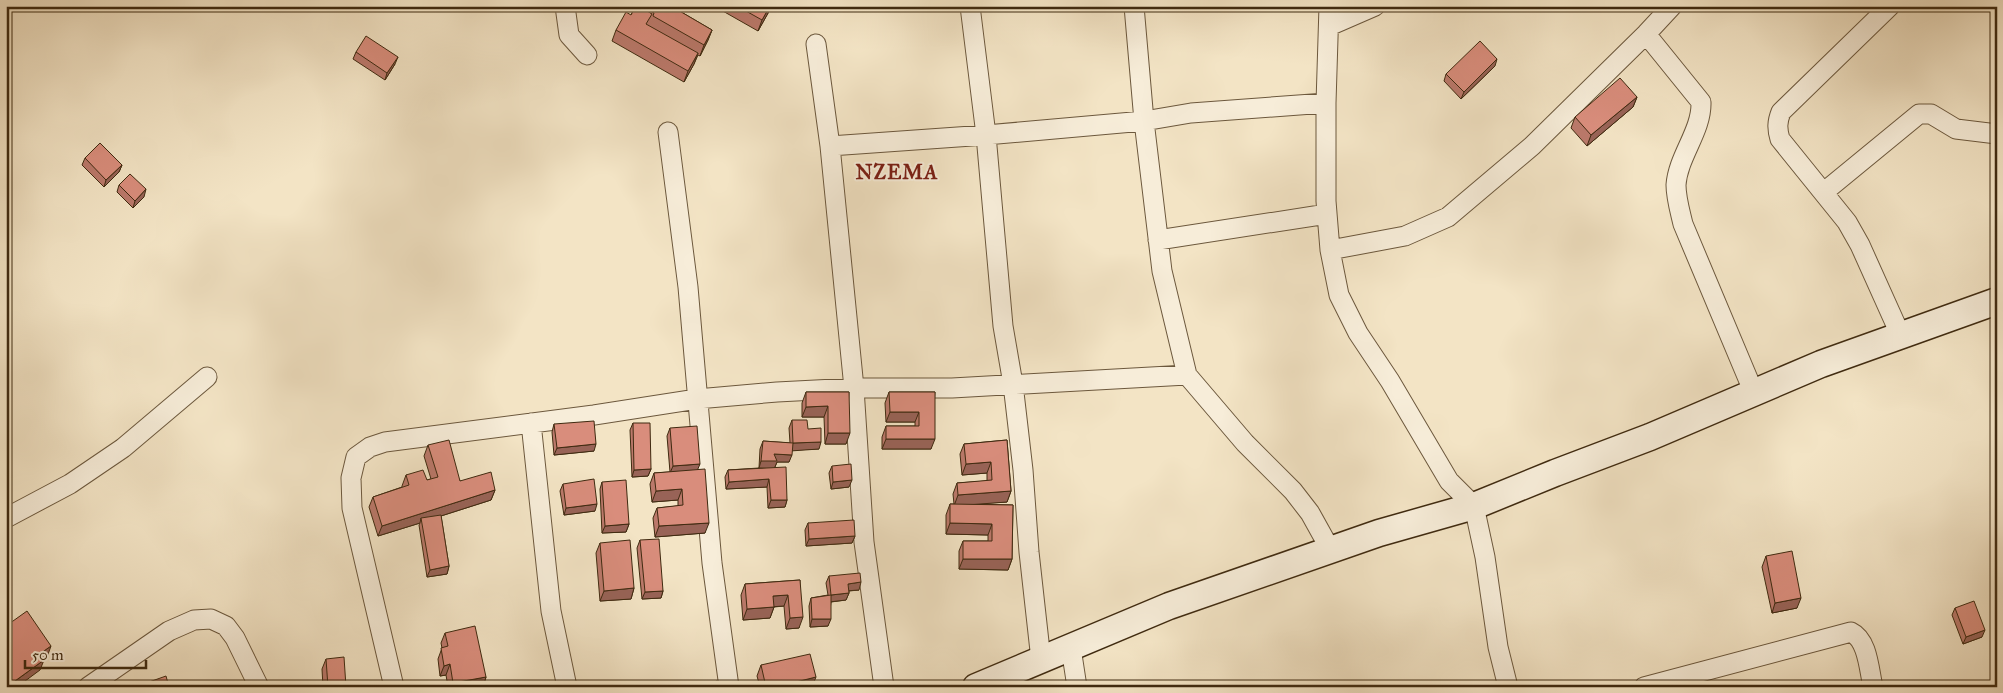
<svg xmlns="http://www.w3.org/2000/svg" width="2003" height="693" font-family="'IM FELL Great Primer',serif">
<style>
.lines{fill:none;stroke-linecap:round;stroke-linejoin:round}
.street-casing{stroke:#6c583d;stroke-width:21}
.secondary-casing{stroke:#3f2a10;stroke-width:29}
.street{stroke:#f7edd9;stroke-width:19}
.secondary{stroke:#f7edd9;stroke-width:26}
.wall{fill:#bb796b;stroke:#3f2a10}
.shaded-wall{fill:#986357;stroke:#3f2a10}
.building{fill:#d98d7c;stroke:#3f2a10}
.labels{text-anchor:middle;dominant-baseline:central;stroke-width:4;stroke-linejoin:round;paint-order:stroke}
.district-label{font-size:20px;font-weight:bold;letter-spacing:1px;fill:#7a1f14;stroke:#f7edd9}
</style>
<rect width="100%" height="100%" fill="#f3e4c5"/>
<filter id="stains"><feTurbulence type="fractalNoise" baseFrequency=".004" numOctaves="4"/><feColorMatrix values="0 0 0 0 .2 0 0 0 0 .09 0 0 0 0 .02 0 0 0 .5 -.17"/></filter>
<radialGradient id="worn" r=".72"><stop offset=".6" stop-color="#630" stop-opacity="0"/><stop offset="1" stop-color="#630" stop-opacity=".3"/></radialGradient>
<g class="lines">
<g class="street-casing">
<path id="street" d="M565 6 569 35 587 55
M970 6 986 135 1003 326 1013 384 1023 470 1029 552 1041 660
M1134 6 1144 121 1162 271 1187 375 1245 443 1293 491 1310 513 1330 549
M1329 6 1326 103V201L1330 250 1339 295 1358 333 1390 381 1449 481 1474 506 1485 557 1498 647 1508 687
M1890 6 1781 112C1777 122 1777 129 1780 139L1847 222 1860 245 1900 334
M1329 26 1375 6
M1646 34 1701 102C1702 131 1678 156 1676 185 1676 198 1680 211 1683 224L1754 393
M816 44 830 146 854 388 864 542 884 687
M668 132 688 287 712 563 729 687
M830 146 986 135 1144 121 1191 113 1326 103
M1824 192 1919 114H1931L1956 129 1997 134
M1158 240 1327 214
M1330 250 1405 236 1448 217 1532 146 1646 34 1672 6
M531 423 551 611 567 687
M6 518 70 484 123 448 207 377
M1071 648 1077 687
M88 687 169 631 194 620 211 619 226 626 235 638 259 687
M394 687 352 508 351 478 356 457 370 447 385 442 594 415 697 399 777 392 854 388H952L1187 375
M1644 687 1851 632C1868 640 1869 670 1873 687"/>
</g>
<g class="secondary-casing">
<path id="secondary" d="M976 687 1169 606 1379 533 1474 506 1555 473 1650 437 1821 364 1997 301"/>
</g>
<use href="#street" class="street"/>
<use href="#secondary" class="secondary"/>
</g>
<path class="wall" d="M635 6H671L712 30 708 40 700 56 698 55 694 64 684 82 612 41 616 30 631 15Z
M714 6H772L758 31Z
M356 52 395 64 385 80 353 59Z
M1495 66 1461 99 1444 81 1446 74Z
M1637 97 1633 107 1587 146 1571 128 1575 117Z
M85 158 122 165 119 172 104 187 82 165Z
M119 185 144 197 133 208 117 192Z
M806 392H849L846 444H825L824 417H802V403Z
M889 392H935L931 449H882V437L886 426H915V422H886L885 403Z
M792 420 819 449 792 450 789 462H777L775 467 787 500 785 507 768 508 767 487 726 489 725 477 728 470 759 468 760 449 763 441 790 443 789 428Z
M633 423 651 469 648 476 632 477 630 430Z
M554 424 594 451 554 455 552 432Z
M670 428 697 470 705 533 655 537 653 518 657 508 678 506V500L652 502 650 484 654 473 670 472 667 436Z
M1007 440 1011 491 1007 502 972 504 1013 505 1012 559 1008 570 959 569V551L963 541H988V535L946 534V515L950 504H954L953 494 957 483 987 481V473L962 475 960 454 964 444Z
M428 445 460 481 495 490 491 500 441 516 449 566 447 574 427 577 419 525 420 523 378 536 369 507 373 497 402 487V486L406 475 427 480 431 479 424 456Z
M832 466 849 487 831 489 829 473Z
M602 482 629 524 626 532 602 533 600 489Z
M563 484 595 511 564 515 560 491Z
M808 523 855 536 852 543 806 546 805 530Z
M640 540 663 591 661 598 642 599 637 548Z
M600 543 634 588 631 599 600 601 596 553Z
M1766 556 1797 608 1772 613 1762 567Z
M829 576 859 590 849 591V593L846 600 831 602 828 626 810 627 809 606 811 598 828 595 826 583Z
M800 580 799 628 786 629 784 606 774 607 770 618 743 620 741 595 745 584Z
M1955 608 1982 637 1963 644 1952 615Z
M445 633 486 677 484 684 488 687H448L446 675 440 676 438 659 442 648 441 643Z
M326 659 346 687H323L322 669Z
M761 665 812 687H760L757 676Z"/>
<path class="shaded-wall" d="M770 6H772L758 31 762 20Z
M712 30 708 40 700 56 704 45Z
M698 53 694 64 684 82 688 71Z
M398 57 395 64 385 80 387 73Z
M1497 59 1495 66 1461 99 1464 92Z
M1637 97 1633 107 1587 146 1591 135Z
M122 165 119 172 104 187 106 180Z
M146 189 144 197 133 208 135 201Z
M828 406 824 417H802L806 407Z
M890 412H919L915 422H886Z
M828 433H850L846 444H825Z
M886 439H935L931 449H882Z
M821 442 819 449 790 451 793 443Z
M596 444 594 451 554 455 557 448Z
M774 454 792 455 789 462H777L774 469 759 468 761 461Z
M991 462 987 473 962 475 966 464Z
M700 464 697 471 670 473 673 466Z
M651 469 648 476 632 477 634 470Z
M769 479 767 487 726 489 729 482Z
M852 480 849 487 831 489 833 482Z
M682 489 678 500 652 502 656 491Z
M495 490 491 500 422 522 421 518 420 523 378 536 382 526Z
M1011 491 1007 502 954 506 958 495Z
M771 500H787L785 507 768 508Z
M597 504 595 511 564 515 566 508Z
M709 523 705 533 655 537 659 526Z
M950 523 992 524 988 535 946 534Z
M629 524 626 532 602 533 605 526Z
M855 536 852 543 806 546 809 539Z
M963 559H1012L1008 570 959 569Z
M449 566 447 574 427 577 430 570Z
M861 582 859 590 845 591 848 584Z
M634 588 631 599 600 601 604 591Z
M663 591 661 598 642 599 645 592Z
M849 593 846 600 829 602 831 595Z
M788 595 784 606 769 607 773 596Z
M1801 598 1797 608 1772 613 1775 603Z
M774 607 770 618 743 620 747 609Z
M803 617 799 628 786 629 790 618Z
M812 619H831L828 626 810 627Z
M1985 630 1982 637 1963 644 1966 637Z
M51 646 47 657 37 664 41 653Z
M44 660 40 670 17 687H7Z
M450 664 446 675 440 676 444 666Z
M486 677 483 687H452L453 683Z
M816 677 812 687H776Z"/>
<path class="building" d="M636 6H639L652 14 646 24 698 53 688 71 616 30 626 12 631 15Z
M642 6H671L712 30 704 45 653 16 654 13Z
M737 6H770L762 20Z
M366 36 398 57 387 73 356 52Z
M1480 41 1497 59 1464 92 1446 74Z
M1620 78 1637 97 1591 135 1575 117Z
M100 143 122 165 106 180 85 158Z
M130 174 146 189 135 201 119 185Z
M806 392H849L850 433H828V406L806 407Z
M889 392H935V439H886V426H919V412H890Z
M792 420H807L808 429 821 428V442L793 443 792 455 774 454 777 461H761L763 441 793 443Z
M594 421 596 444 557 448 554 424Z
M633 423H650L651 469 634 470Z
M697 426 700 464 673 466 670 428Z
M449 440 460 481 491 472 495 490 382 526 373 497 409 485 406 475 423 470 427 480 438 477 428 445Z
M1007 440 1011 491 958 495 957 483 992 480 991 462 966 464 964 444Z
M851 464 852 480 833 482 832 466Z
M786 467 787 500H771L769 479 729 482 728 470Z
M705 469 709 523 659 526 657 508 683 505 682 489 656 491 654 473Z
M594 479 597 504 566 508 563 484Z
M626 480 629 524 605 526 602 482Z
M950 504 1013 505 1012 559H963V541H992V524L950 523Z
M441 515 449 566 430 570 421 518Z
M854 520 855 536 809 539 808 523Z
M659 539 663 591 645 592 640 540Z
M630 540 634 588 604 591 600 543Z
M1792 551 1801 598 1775 603 1766 556Z
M860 573 861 582 848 584 849 593 831 595 829 576Z
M800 580 803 617 790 618 788 595 773 596 774 607 747 609 745 584Z
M831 595V619H812L811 598Z
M1974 601 1985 630 1966 637 1955 608Z
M27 611 51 646 41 653 44 660 8 686 6 684V626Z
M475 626 486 677 453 683 450 664 444 666 441 648 448 646 445 633Z
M810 654 816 677 776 687H766L761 665Z
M344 657 346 687H328L326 659Z
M166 676 169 687H135Z
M717 681 718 687H697Z
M487 683 488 687H471Z"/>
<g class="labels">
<g class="district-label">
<text x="897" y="172">NZEMA</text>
</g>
</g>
<rect width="2003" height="693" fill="none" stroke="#f3e4c5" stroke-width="25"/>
<rect x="8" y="8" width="1988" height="678" fill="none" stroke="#3f2a10" stroke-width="2.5"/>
<rect x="12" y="12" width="1978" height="668" fill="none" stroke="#3f2a10"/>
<path d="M25 660v8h121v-8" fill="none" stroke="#3f2a10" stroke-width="2.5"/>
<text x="32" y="660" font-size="15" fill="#3f2a10" stroke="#f7edd9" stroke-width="4" paint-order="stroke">50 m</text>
<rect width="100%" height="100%" filter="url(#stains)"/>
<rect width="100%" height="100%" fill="url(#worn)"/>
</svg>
